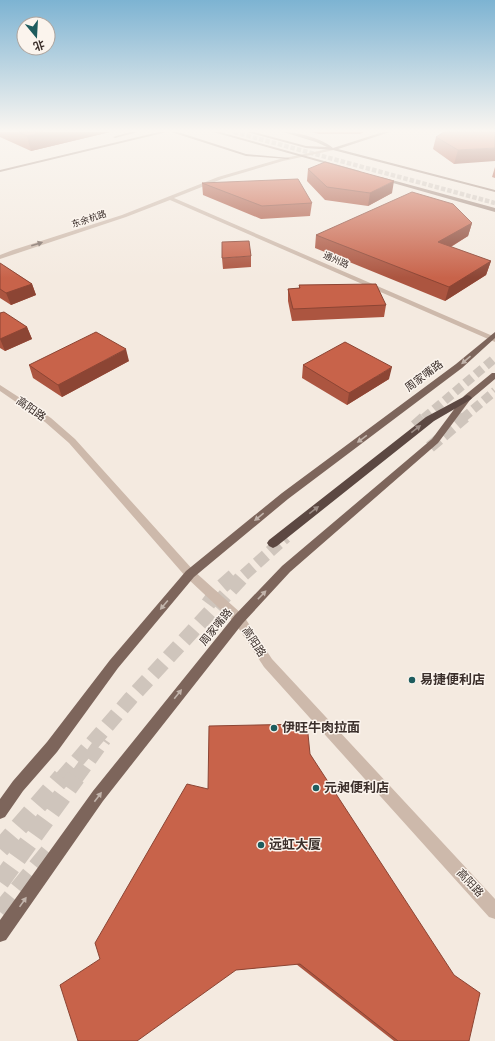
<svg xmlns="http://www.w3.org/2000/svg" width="495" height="1041" font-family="'Nunito Sans','Noto Sans SC',sans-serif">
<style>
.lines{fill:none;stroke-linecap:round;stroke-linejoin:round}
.secondary-tunnel{stroke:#cfc5bc;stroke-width:4.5;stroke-dasharray:4.5 2;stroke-linecap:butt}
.highway-tunnel-far3{stroke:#cfc5bc;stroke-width:9;stroke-dasharray:9 4.5;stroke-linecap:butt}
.highway-tunnel-far2{stroke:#cfc5bc;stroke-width:12;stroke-dasharray:12 5.5;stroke-linecap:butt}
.highway-tunnel-far1{stroke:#cfc5bc;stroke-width:15;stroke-dasharray:15 8;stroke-linecap:butt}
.highway-tunnel{stroke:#cfc5bc;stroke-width:19;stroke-dasharray:19 10;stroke-linecap:butt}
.street{fill:#cdb9ab;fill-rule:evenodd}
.secondary{fill:#a1887c;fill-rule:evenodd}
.primary{fill:#7d655b;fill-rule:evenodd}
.highway{fill:#5c4842;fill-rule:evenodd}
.wall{fill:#ac5540}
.shaded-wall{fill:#8c4534}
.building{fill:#c8634a;stroke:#8c4534}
.oneway{fill:#7d6d65}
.oneway2{fill:#c2b4ab}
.oneway3{fill:#9c8d86}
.poi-dot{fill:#1e5c5e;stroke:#fbf4ed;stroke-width:1.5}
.labels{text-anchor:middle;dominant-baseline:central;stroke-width:3;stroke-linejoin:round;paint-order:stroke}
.far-street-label{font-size:9px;fill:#3b2f2b;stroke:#fbf4ed}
.street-label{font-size:11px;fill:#3b2f2b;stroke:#fbf4ed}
.near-poi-label{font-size:13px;font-weight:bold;fill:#3b2f2b;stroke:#fbf4ed;text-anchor:start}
</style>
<rect width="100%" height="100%" fill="#f4eae0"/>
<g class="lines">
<path class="secondary-tunnel" d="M234 132 495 203"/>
<path class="highway-tunnel-far3" d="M424 418 495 358
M463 418 495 391"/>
<path class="highway-tunnel-far2" d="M415 426 425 417
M430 447 465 417
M244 575 286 537"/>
<path class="highway-tunnel-far1" d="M208 604 219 589 235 575
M62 778 131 698 245 574
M76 778 104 739"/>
<path class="highway-tunnel" d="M0 849 62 777
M0 882 76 777
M0 912 55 845"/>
<path class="street" d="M333 148 334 150 283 161 222 179 174 198 495 337V342L170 200 126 217 0 259V255L13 250 122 215 218 177 280 159Z
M0 385 51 418 75 439 194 571 243 615 272 659 495 899V919L489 917 264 667 235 623 186 577 69 443 45 422 0 391Z"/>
<path class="secondary" d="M130 132H138L115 138 113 137Z
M159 132H167L0 172V170Z
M171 132H178L246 154 290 158 288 159 246 156Z
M213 132H220L360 171 356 172Z
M247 132H254L306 146 327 147 316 142 283 132C299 132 323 139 333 148L383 132H390L338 149 495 190V192L333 150 306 148Z
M381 177 495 208V212L379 179Z"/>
<path class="primary" d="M495 332V338L462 368 288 499 194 577 118 668 57 752 23 791 5 817 0 819V799L13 781 47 742 110 660 186 571 282 493 456 364Z
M492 373H495V379L470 400 438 443 290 572 243 623 103 801 6 940 0 942V920L93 791 235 615 282 566 432 439 464 396Z"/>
<path class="highway" d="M467 395 470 396 472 398 470 400 434 421 277 546 273 548 269 546 267 543 269 540 426 417Z"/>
</g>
<path class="wall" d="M0 132H110L31 151 0 137Z
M311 132H364L360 134H319Z
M495 132 454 164 433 149 436 137Z
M495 167V178L492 177Z
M308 169 392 193 368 206 325 200 307 181Z
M202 183 312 203 310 216 261 219 203 195Z
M472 223 468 236 451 247 491 261 486 275 445 301 315 248 316 235Z
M251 256V267L223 269 222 258Z
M0 263 32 284 36 295 11 305 0 298Z
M299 285 386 305 384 317 292 321 288 301V289L299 288Z
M0 313 27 327 32 339 5 351 0 348Z
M129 361 62 397 33 378 29 365Z
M303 365 389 379 347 405 302 378Z
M310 754 469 1041H394L296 964 236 970 100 959 208 789Z"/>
<path class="shaded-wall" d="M43 132H110L31 151 27 136Z
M495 148V161L454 164 458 150Z
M394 181 392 193 368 206 370 193Z
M472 223 468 236 435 256 438 242Z
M491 261 486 275 445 301 449 287Z
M32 284 36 295 11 305 6 293Z
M27 327 32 339 5 351 0 339Z
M126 349 129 361 62 397 58 385Z
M392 367 389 379 347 405 349 393Z"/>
<path class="building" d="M19 132H43L27 136Z
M444 132H495V148L458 150 436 137Z
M325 162 394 181 370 193 327 187 308 169Z
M298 179 312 203 262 206 202 183Z
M412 192 453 204 472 223 438 242 491 261 449 287 316 235Z
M249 241 251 256 222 258V242Z
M0 263 32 284 6 293 0 289Z
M376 284 386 305 293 309 288 289 300 288 299 285Z
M4 312 27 327 0 339V313Z
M96 332 126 349 58 385 29 365Z
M345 342 392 367 349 393 303 365Z
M307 724 310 754 454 975 480 993 469 1041H398L300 964 236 970 137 1041H78L60 985 100 959 95 943 187 784 208 789 209 726Z"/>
<defs><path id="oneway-solid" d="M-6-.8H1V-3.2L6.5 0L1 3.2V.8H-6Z"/></defs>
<use class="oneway" href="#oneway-solid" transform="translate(37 244) rotate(-17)"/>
<g class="oneway2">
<use href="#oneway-solid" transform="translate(466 360) rotate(139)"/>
<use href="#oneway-solid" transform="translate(362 439) rotate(144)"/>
<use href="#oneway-solid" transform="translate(259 517) rotate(141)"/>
<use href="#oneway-solid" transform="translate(262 595) rotate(-46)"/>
<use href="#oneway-solid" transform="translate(164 605) rotate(130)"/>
<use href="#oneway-solid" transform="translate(178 694) rotate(-51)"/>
<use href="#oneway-solid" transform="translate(98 797) rotate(-53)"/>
<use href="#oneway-solid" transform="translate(23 902) rotate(-55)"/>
</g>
<g class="oneway3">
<use href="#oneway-solid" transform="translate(416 429) rotate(-38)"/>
<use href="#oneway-solid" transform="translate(314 510) rotate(-38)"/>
</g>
<linearGradient id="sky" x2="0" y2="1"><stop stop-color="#7db3d2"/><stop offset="0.47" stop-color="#faf6f1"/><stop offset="1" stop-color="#faf6f1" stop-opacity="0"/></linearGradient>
<rect width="495" height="278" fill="url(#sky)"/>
<g class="poi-dot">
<circle cx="412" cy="680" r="4"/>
<circle cx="274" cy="728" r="4"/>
<circle cx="316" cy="788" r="4"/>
<circle cx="261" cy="845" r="4"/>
</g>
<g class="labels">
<g class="far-street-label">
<text transform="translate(89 219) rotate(-18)">东余杭路</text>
<text transform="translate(336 260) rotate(24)">通州路</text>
</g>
<g class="street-label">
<text transform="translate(424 376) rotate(-37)">周家嘴路</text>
<text transform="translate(31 409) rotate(35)">高阳路</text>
<text transform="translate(216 627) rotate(-51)">周家嘴路</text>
<text transform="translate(254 642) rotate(57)">高阳路</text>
<text transform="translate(470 883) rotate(47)">高阳路</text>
</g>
<g class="near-poi-label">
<text x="420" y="680">易捷便利店</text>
<text x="282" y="728">伊旺牛肉拉面</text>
<text x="324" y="788">元昶便利店</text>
<text x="269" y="845">远虹大厦</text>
</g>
</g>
<g transform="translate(36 36) rotate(162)"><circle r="19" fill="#fbf4ed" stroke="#aea59f"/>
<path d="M0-3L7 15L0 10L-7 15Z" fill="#1e5c5e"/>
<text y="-6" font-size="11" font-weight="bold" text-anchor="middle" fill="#3b2f2b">北</text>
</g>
</svg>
